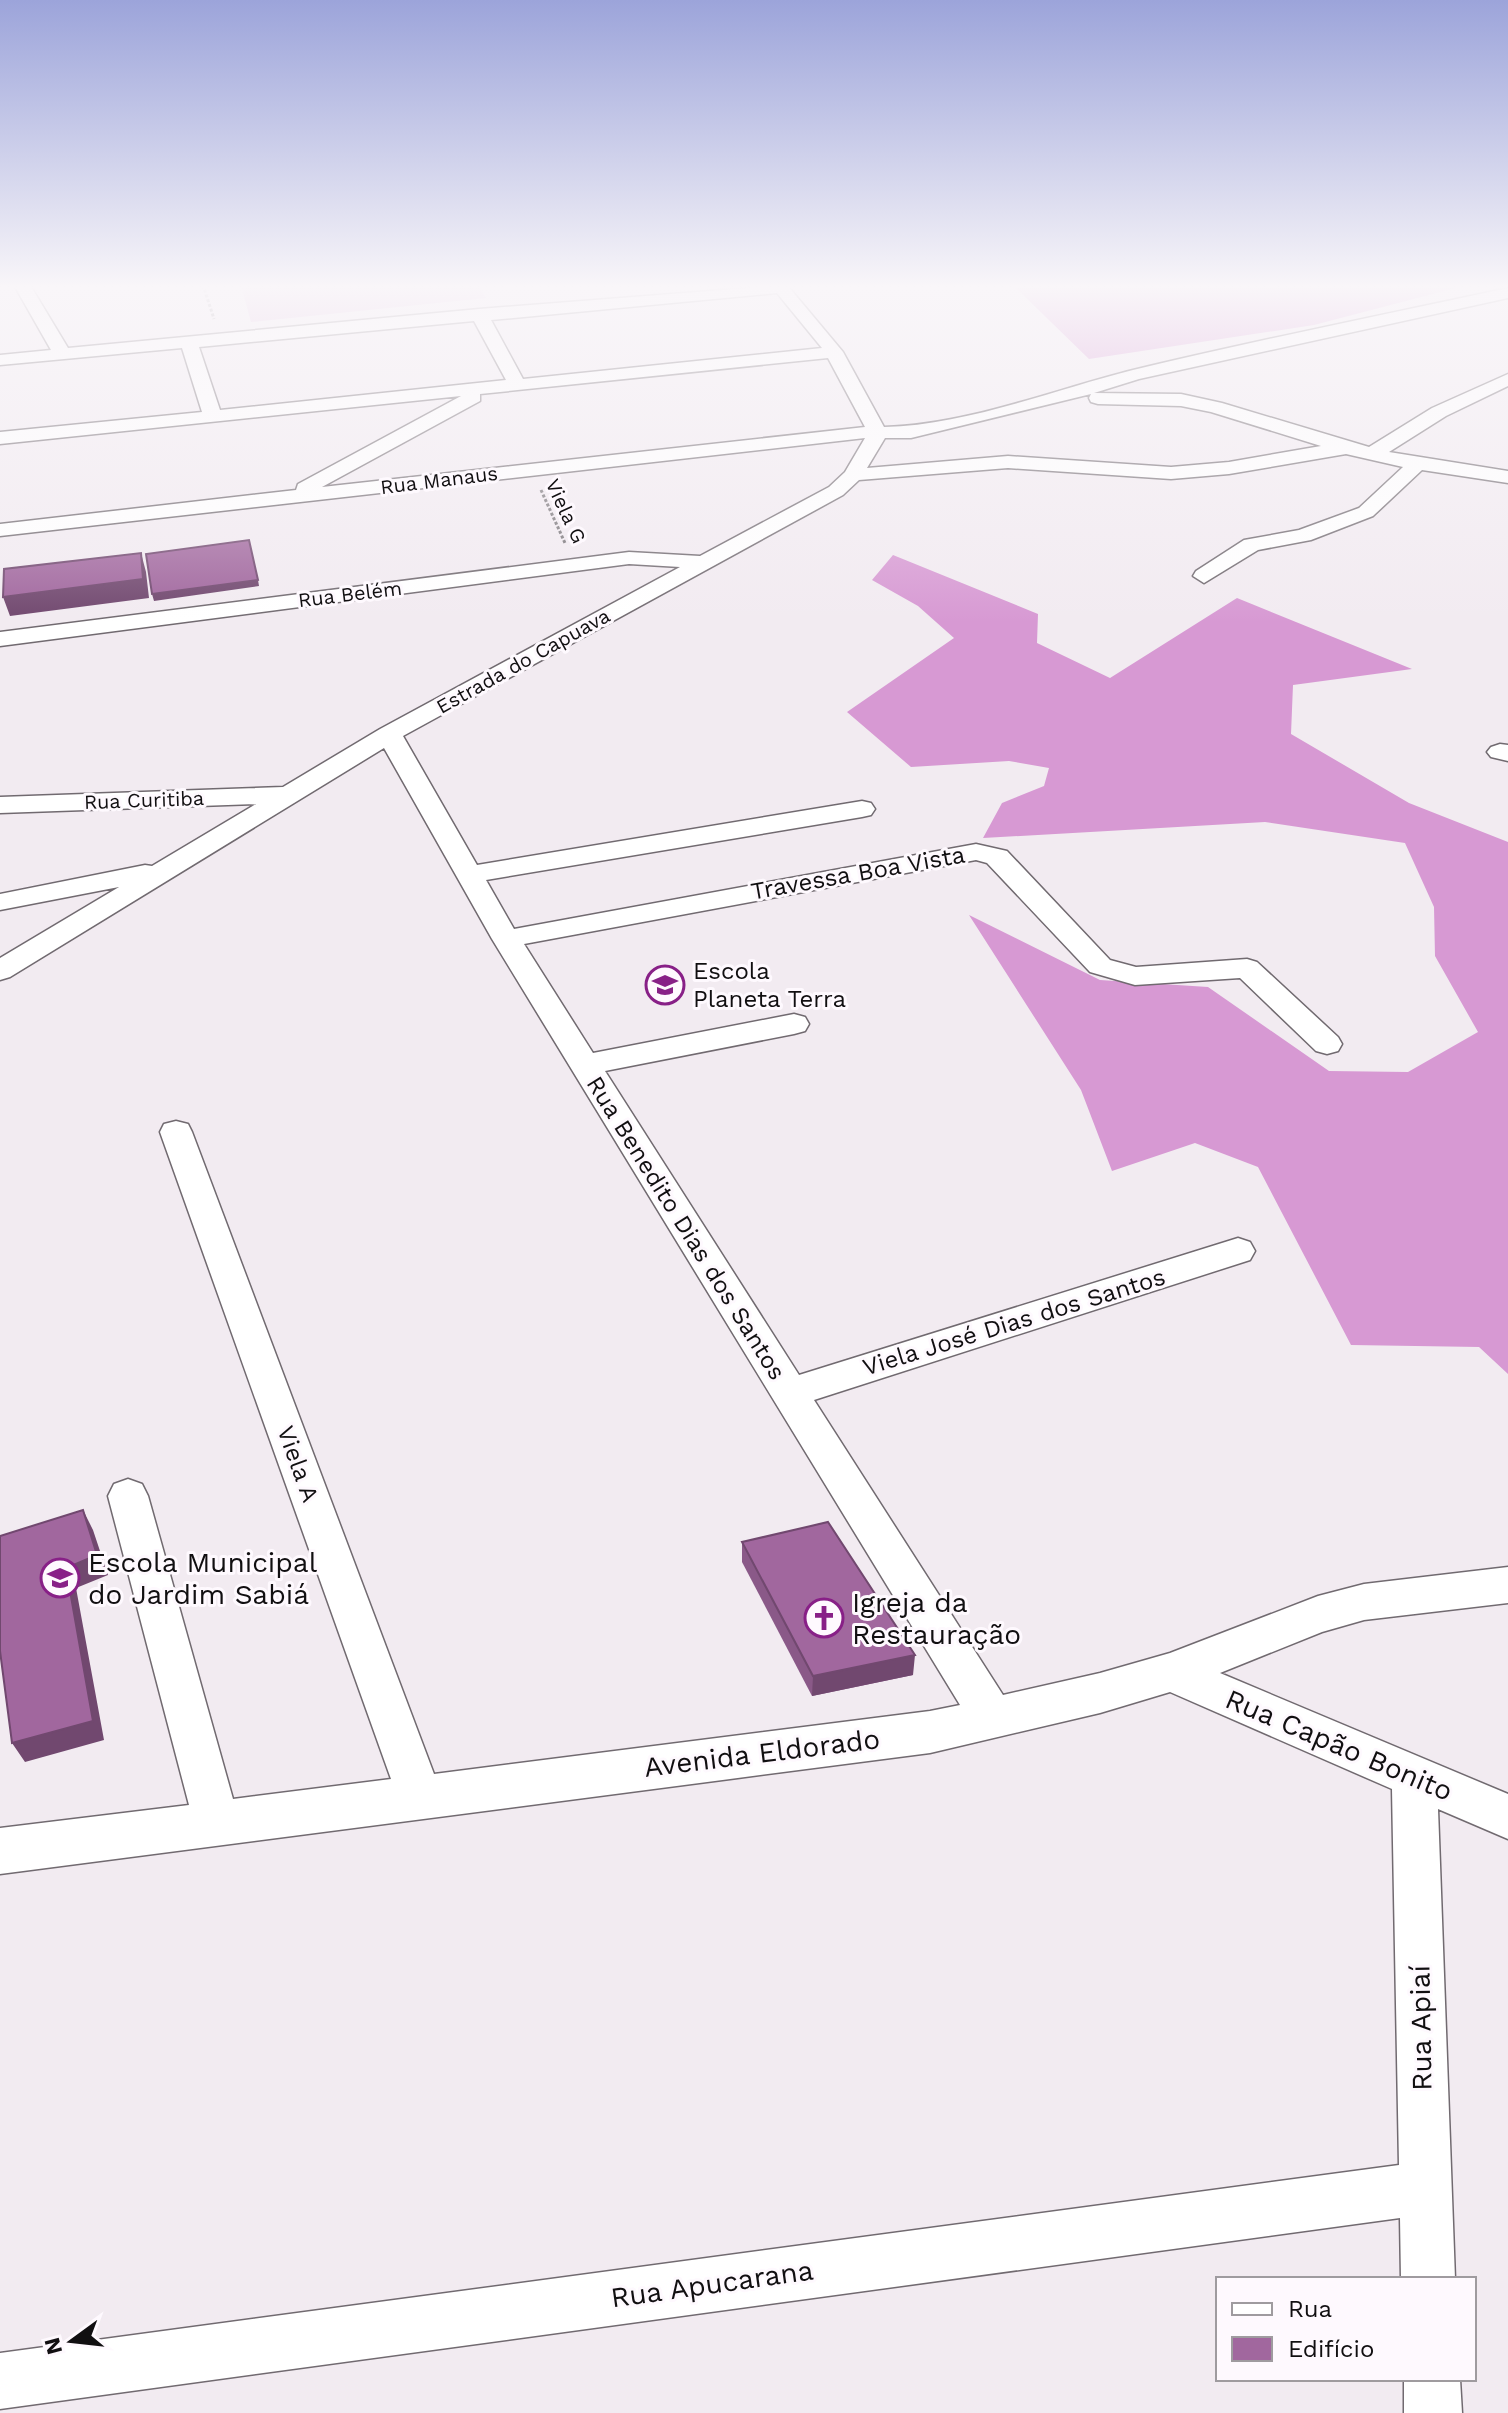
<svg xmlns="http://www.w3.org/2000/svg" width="1508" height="2413" font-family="'Work Sans',sans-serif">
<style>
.green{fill:#deb5db}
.forest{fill:#d799d3}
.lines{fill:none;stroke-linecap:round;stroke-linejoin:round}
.minor-casing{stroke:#716a70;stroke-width:3}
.path{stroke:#777377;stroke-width:3;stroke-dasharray:3 2;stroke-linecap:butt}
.minor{fill:#fff;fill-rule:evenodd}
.wall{fill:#8a5988}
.shaded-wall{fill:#71486f}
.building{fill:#a1679e;stroke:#71486f;stroke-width:2}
.labels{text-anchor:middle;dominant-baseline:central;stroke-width:6;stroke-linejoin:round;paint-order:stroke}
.far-street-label{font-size:20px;fill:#110f11;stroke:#fef9fe}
.street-label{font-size:24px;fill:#110f11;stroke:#fef9fe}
.poi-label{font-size:24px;fill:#110f11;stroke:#fef9fe;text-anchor:start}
.near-poi-label{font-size:28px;fill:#110f11;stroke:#fef9fe;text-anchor:start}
.near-street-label{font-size:28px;fill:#110f11;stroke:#fef9fe}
</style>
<rect width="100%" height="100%" fill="#f2ebf1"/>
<path class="green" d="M241 285H478L486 298 251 322Z"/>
<path class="forest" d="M1013 285H1467L1314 325 1089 359Z
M893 555 1038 614 1037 643 1110 678 1237 598 1412 669 1293 685 1291 734 1409 803 1508 842V1374L1479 1347 1351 1345 1258 1167 1195 1143 1112 1171 1081 1090 969 915 1100 980 1208 987 1329 1071 1408 1072 1478 1032 1435 956 1434 907 1405 843 1265 822 983 838 1002 803 1044 786 1049 768 1009 761 911 767 847 712 954 638 918 606 872 580Z"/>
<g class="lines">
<g class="minor-casing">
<path id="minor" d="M14 285H30L68 348 479 309 787 285 843 352 884 427C967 425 1053 390 1133 370 1257 340 1383 315 1508 288V298L1139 379 1094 393 1181 394 1222 403 1369 447 1432 408 1508 374V386L1446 416 1389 452 1508 471V483L1422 470 1373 516 1311 540 1258 550 1204 583 1193 576 1196 571 1244 540 1299 530 1359 508 1403 467 1346 454 1229 474 1171 479 1008 468 859 480 843 495 403 736 477 865 862 801 871 803 875 809 871 815 862 817 486 880 514 929 976 844 1007 851 1110 960 1136 967 1247 959 1257 962 1338 1037 1342 1044 1338 1051 1327 1054 1316 1051 1240 978 1135 985 1090 972 987 863 976 860 524 944 593 1053 794 1014 805 1017 809 1024 805 1031 794 1034 605 1071 799 1375 1238 1238 1250 1242 1255 1251 1250 1260 814 1400 1003 1695 1100 1673 1170 1653 1318 1596 1364 1584 1508 1567V1603L1364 1620 1322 1632 1220 1673 1508 1794V1839L1438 1809 1455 2279H1401L1400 2218 0 2409V2353L1399 2165 1392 1789 1170 1692 1100 1713 930 1753 0 1874V1828L189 1805 108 1496 114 1484 128 1479 142 1484 148 1496 233 1799 391 1779 160 1132 164 1124 176 1121 188 1124 192 1132 434 1774 930 1711 960 1705 492 939 384 748 10 977 0 980V958L119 887 0 910V894L145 865 152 866 256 804 0 813V797L283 787 380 729 680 567 629 564 0 646V632L629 552 700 556 829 487 845 472 865 438 0 536V524L296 490 298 484 461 396 0 444V432L202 412 182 348 0 365V355L51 350ZM777 293 822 348 523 379 491 320ZM474 321 506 380 220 410 199 347ZM828 358 865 427 322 487 480 401V394ZM1091 394 1089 398 1091 402 1098 404 1181 406 1211 412 1321 446 1229 462 1171 467 1008 456 867 468 885 438H911Z
M1500 744 1508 745V761L1491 757 1487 752 1491 747Z
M1404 2379H1460L1462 2413H1404Z"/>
</g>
<path class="path" d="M203 285 214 319
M541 490 565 543"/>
<use href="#minor" class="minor"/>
</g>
<path class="wall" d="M742 1542 913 1675 812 1696 742 1562Z"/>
<path class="shaded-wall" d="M141 553 146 572 149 598 10 616 3 597Z
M258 580 259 586 154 601 152 594Z
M83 1510 93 1530 108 1575 76 1588 104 1740 25 1762 12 1743Z
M915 1655 913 1675 812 1696 813 1676Z"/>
<path class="building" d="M249 540 258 580 152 594 146 554Z
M141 553 143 579 3 597 4 569Z
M83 1510 97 1555 66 1568 93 1721 12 1743 0 1651V1536Z
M828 1522 915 1655 813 1676 742 1542Z"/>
<linearGradient id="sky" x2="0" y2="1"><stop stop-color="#9ca4da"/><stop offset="0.46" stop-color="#f9f6f9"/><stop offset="1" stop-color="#f9f6f9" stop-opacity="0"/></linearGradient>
<rect width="1508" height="623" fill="url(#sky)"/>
<defs>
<g id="school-ring" transform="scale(2)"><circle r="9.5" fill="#fef9fe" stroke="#882087" stroke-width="1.5"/><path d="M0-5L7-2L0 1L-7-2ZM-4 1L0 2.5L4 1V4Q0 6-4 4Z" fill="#882087"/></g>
<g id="church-ring" transform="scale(2)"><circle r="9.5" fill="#fef9fe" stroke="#882087" stroke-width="1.5"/><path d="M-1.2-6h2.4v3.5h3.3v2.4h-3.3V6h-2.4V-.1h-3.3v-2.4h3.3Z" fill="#882087"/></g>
</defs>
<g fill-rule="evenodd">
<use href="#school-ring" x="665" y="985"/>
<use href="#school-ring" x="60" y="1578"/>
<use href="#church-ring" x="824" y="1618"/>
</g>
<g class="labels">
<g class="far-street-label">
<text transform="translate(439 480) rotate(-7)">Rua Manaus</text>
<text transform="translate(566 511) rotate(65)">Viela G</text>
<text transform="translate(350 594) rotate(-7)">Rua Belém</text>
<text transform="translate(523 661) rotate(-29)">Estrada do Capuava</text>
<text transform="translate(144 800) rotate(-2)">Rua Curitiba</text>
</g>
<g class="street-label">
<text transform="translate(858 873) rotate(-10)">Travessa Boa Vista</text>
<text transform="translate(686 1228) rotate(58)">Rua Benedito Dias dos Santos</text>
<text transform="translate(1014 1322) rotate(-17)">Viela José Dias dos Santos</text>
<text transform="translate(298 1464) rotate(70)">Viela A</text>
</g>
<g class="poi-label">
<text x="693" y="971">Escola<tspan x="693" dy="28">Planeta Terra</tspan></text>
</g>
<g class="near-poi-label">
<text x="88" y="1562">Escola Municipal<tspan x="88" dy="32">do Jardim Sabiá</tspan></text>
<text x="852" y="1602">Igreja da<tspan x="852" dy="32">Restauração</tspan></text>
</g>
<g class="near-street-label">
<text transform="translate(1339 1745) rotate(23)">Rua Capão Bonito</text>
<text transform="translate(762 1753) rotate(-7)">Avenida Eldorado</text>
<text transform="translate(1421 2028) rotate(-91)">Rua Apiaí</text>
<text transform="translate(712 2284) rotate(-8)">Rua Apucarana</text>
</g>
</g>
<rect x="1216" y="2277" width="260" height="104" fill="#fef9fe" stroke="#9f9b9f" stroke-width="2"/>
<rect x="1232" y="2303" width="40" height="12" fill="#ffffff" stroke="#9f9b9f" stroke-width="2"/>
<text x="1288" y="2317" font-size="24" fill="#110f11">Rua</text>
<rect x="1232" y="2337" width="40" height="24" fill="#a1679e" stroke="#9f9b9f" stroke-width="2"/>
<text x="1288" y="2357" font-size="24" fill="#110f11">Edifício</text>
<g transform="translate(72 2341) rotate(255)" stroke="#fef9fe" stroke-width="6" paint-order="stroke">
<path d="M0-6L14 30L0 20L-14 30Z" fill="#110f11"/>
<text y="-12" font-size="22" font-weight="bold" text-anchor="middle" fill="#110f11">N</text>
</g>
</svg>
